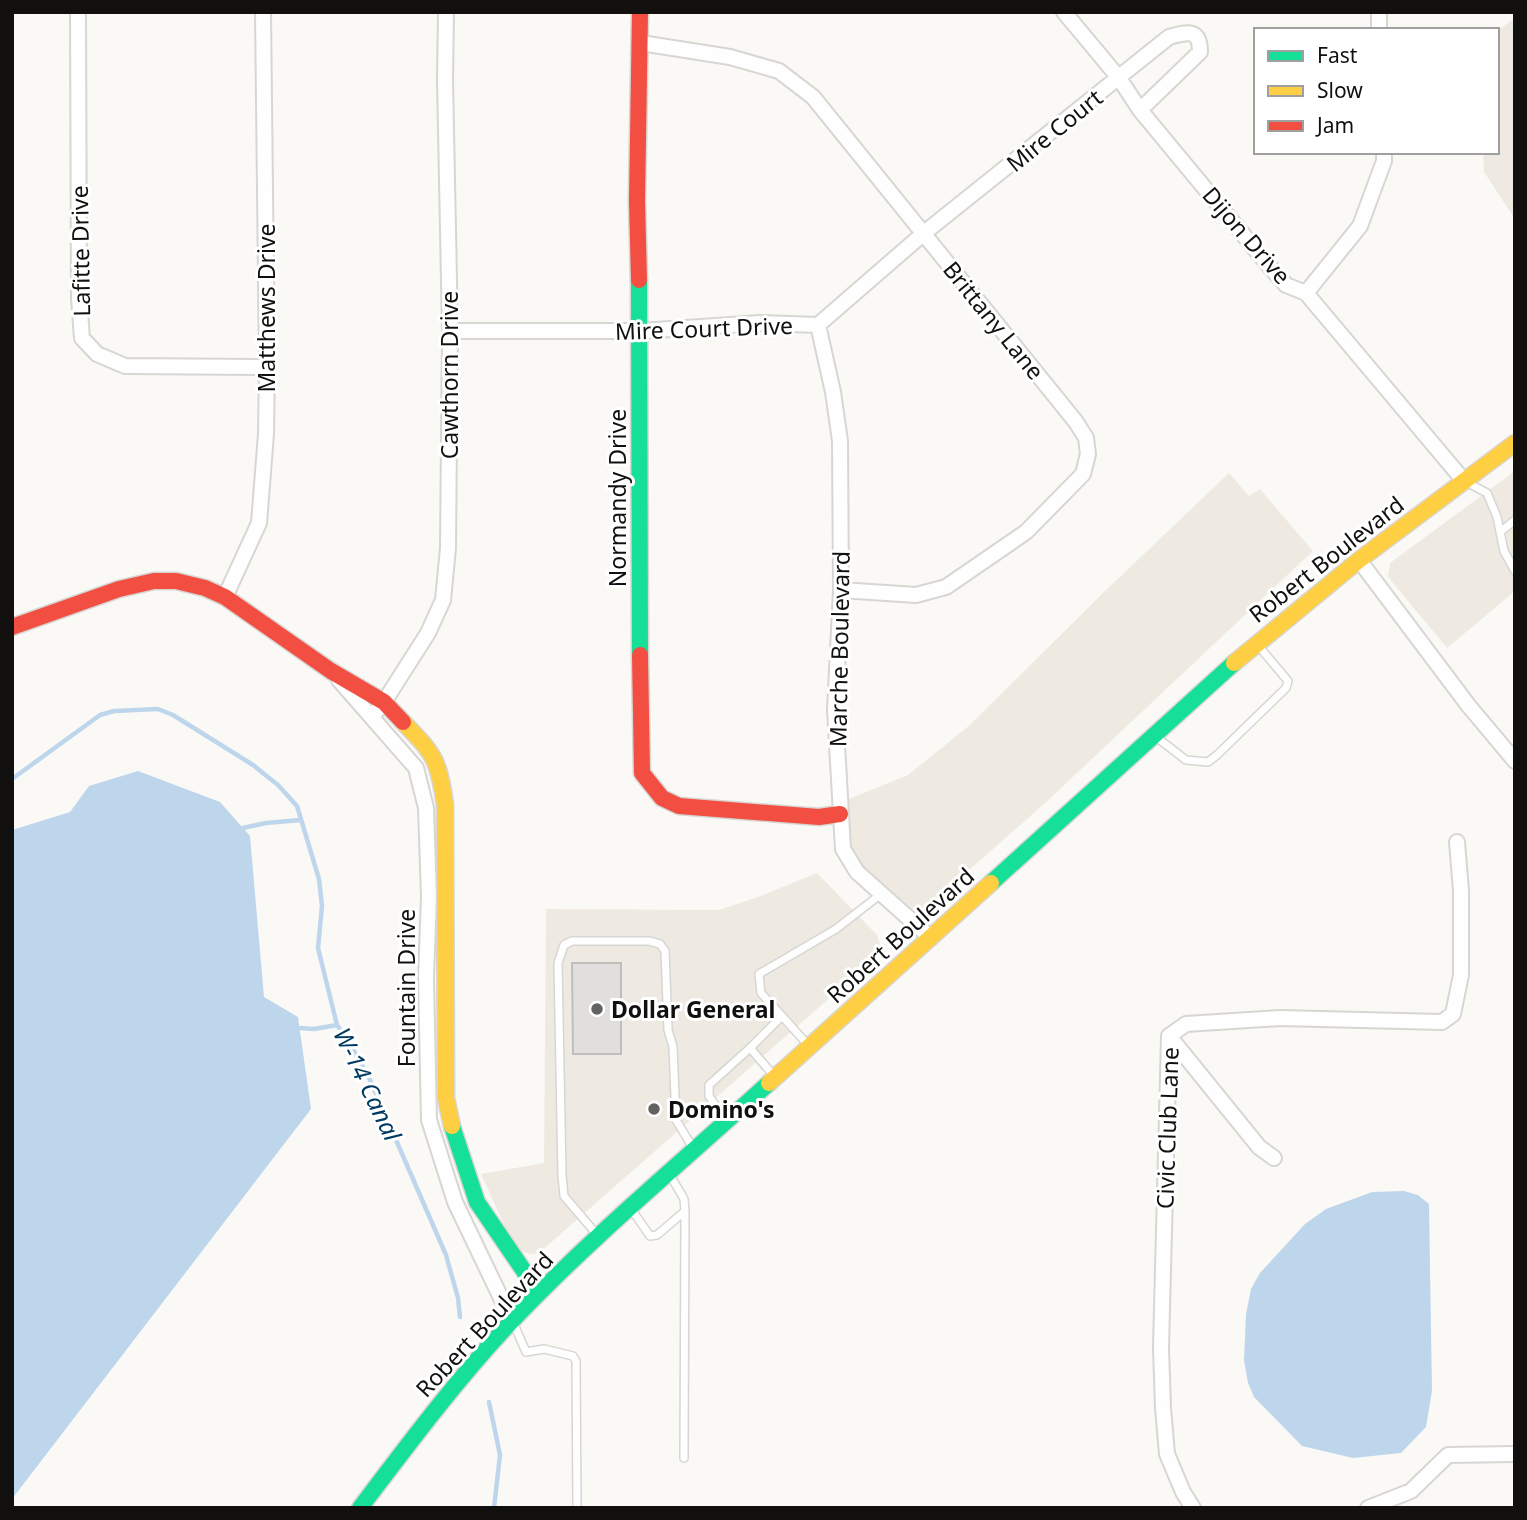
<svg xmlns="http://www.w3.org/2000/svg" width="1527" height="1520" font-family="'Noto Sans',sans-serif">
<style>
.built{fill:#eeeae2}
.water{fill:#bed6ec}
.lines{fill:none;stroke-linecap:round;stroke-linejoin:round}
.stream{stroke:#bed6ec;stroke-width:4.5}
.building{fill:#e1dfdd;stroke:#c0bebc;stroke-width:2}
.lane-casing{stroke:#d7d6d3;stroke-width:10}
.street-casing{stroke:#d7d6d3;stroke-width:18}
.fast-casing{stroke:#d7d6d3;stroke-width:19}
.slow-casing{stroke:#d7d6d3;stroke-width:19}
.jam-casing{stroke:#d7d6d3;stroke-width:19}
.lane{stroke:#fefefe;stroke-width:7}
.street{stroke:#fefefe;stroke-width:14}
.fast{stroke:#16e098;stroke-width:16}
.slow{stroke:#ffcf43;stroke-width:16}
.jam{stroke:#f24e42;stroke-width:16}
.poi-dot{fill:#636260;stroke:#fff;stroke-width:2.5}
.labels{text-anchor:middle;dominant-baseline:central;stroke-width:6;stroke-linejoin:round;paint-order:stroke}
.street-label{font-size:23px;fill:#11100f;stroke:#fff}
.poi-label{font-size:23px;font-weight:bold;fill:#11100f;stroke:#fff;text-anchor:start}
.water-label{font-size:24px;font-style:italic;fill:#003a62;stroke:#fff}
</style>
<rect width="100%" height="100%" fill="#fbf9f6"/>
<path class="built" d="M1515 18V219L1484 172 1483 152H1497V31Z
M1515 471V591L1447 648 1388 577 1390 563Z
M1229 473 1249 496 1260 489 1313 551 1044 804 919 914 895 897 863 868 851 848 847 812 849 799 908 775 970 725 1103 593Z
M817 873 877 935 881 948 875 958 547 1246 536 1254 525 1253 514 1246 481 1174 544 1163 546 909 719 910 761 896Z"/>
<path class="water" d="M138 771 220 802 250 836 264 997 298 1017 311 1109 12 1499V830L70 812 89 786Z
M1404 1191 1418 1195 1429 1204 1432 1391 1426 1427 1401 1453 1353 1458 1302 1446 1254 1397 1248 1383 1244 1360 1246 1314 1251 1289 1260 1273 1305 1224 1326 1209 1372 1192Z"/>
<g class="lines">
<path class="stream" d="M12 779 100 715 114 711 158 709 173 715 253 765 278 785 297 806 319 879 322 906 318 948 337 1025 349 1042 370 1080 446 1255 458 1298 460 1317
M243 828 266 823 301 820
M300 1028 314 1029 337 1025
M489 1402 500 1455 494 1508"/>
</g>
<path class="building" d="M572 963H621V1054H573Z"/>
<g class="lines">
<g class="lane-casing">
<path id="lane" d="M1468 483 1487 493 1497 517 1504 551 1515 571
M1500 532 1515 520
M1155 736 1186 760 1208 762 1217 755 1286 688 1288 681 1256 643
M809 1046 761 993 759 974 836 929 881 894
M750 1048 775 1077
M725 1119 709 1096V1085L750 1048 781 1017
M670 1175 684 1199 685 1211 684 1458
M632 1210 650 1236 657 1235 685 1211
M599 1237 564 1196 562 1175 558 963 564 945 572 941H649L660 944 665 951 668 1030 673 1047 676 1120 693 1148
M513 1322 526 1352 544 1349 573 1356 576 1361 577 1508"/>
</g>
<g class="street-casing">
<path id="street" d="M78 12 79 298 82 338 97 354 125 366 267 367
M1064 12 1119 78 1140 110 1270 267 1286 285 1306 293 1464 481
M1379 30V12
M641 43 730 57 779 71 813 97 1076 422 1086 438 1088 454 1083 474 1026 532 946 587 916 595 841 590
M1306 293 1360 226 1384 161V152
M818 325 833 392 840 441 841 590 835 710 843 849 857 872 931 938
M450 331H641L760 323 818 325 924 233 1169 37C1187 32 1200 28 1200 52L1140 110
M1359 560 1468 705 1515 761
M225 597 259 523 266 434 267 367 263 12
M339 680 416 768 426 808 429 897 426 978 429 1120 455 1202 512 1321
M372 717 384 702 428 633 443 600 448 548 450 331 445 79 446 12
M1169 1036 1259 1147 1274 1158
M1193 1508 1183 1492 1167 1454 1163 1408 1161 1348 1169 1036 1186 1024 1280 1018 1442 1022 1453 1014 1461 975V891L1457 842
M1368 1508 1411 1491 1448 1455 1515 1454"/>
</g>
<g class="fast-casing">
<path id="fast" d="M639 280 640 655
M991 883 1234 663
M452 1126 477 1202 539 1293
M360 1508C407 1446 454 1383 507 1326 589 1239 681 1163 769 1083"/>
</g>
<g class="slow-casing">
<path id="slow" d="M1234 663 1359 560 1515 443
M403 722C435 755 438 759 445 804L446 1098 452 1126
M769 1083 991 883"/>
</g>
<g class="jam-casing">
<path id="jam" d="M639 280 637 201 640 12
M12 627 119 589 154 581H176L205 588 225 597 331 671 384 702 403 722
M640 655 642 773 662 798 679 806 819 817 840 814"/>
</g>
<use href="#lane" class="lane"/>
<use href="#street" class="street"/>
<use href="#fast" class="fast"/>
<use href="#slow" class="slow"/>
<use href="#jam" class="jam"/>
</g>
<g class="poi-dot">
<circle cx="597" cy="1009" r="7"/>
<circle cx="654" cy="1109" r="7"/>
</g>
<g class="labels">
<g class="street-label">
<text transform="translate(1054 130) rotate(-39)">Mire Court</text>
<text transform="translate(1247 235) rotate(49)">Dijon Drive</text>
<text transform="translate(80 251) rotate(-91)">Lafitte Drive</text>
<text transform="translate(266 308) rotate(-90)">Matthews Drive</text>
<text transform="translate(994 320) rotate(51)">Brittany Lane</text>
<text transform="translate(704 328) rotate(-2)">Mire Court Drive</text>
<text transform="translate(449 375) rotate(-90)">Cawthorn Drive</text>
<text transform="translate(617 498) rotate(-90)">Normandy Drive</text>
<text transform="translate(1326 559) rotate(-38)">Robert Boulevard</text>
<text transform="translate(839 649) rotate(-89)">Marche Boulevard</text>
<text transform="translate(900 935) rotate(-42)">Robert Boulevard</text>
<text transform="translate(406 988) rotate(-90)">Fountain Drive</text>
<text transform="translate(1167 1128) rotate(-88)">Civic Club Lane</text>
<text transform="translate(484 1324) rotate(-47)">Robert Boulevard</text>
</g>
<g class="poi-label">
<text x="611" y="1009">Dollar General</text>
<text x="668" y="1109">Domino's</text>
</g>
<g class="water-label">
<text transform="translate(368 1084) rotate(64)">W-14 Canal</text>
</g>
</g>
<rect width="1527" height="1520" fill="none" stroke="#11100f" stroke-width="28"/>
<rect x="1254" y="28" width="245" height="126" fill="#ffffff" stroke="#a09f9f" stroke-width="2"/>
<rect x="1268" y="51" width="35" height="10" fill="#16e098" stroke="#a09f9f" stroke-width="2"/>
<text x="1317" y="63" font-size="21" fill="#11100f">Fast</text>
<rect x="1268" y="86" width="35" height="10" fill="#ffcf43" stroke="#a09f9f" stroke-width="2"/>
<text x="1317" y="98" font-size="21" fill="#11100f">Slow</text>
<rect x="1268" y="121" width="35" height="10" fill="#f24e42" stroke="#a09f9f" stroke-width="2"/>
<text x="1317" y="133" font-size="21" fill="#11100f">Jam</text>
</svg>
